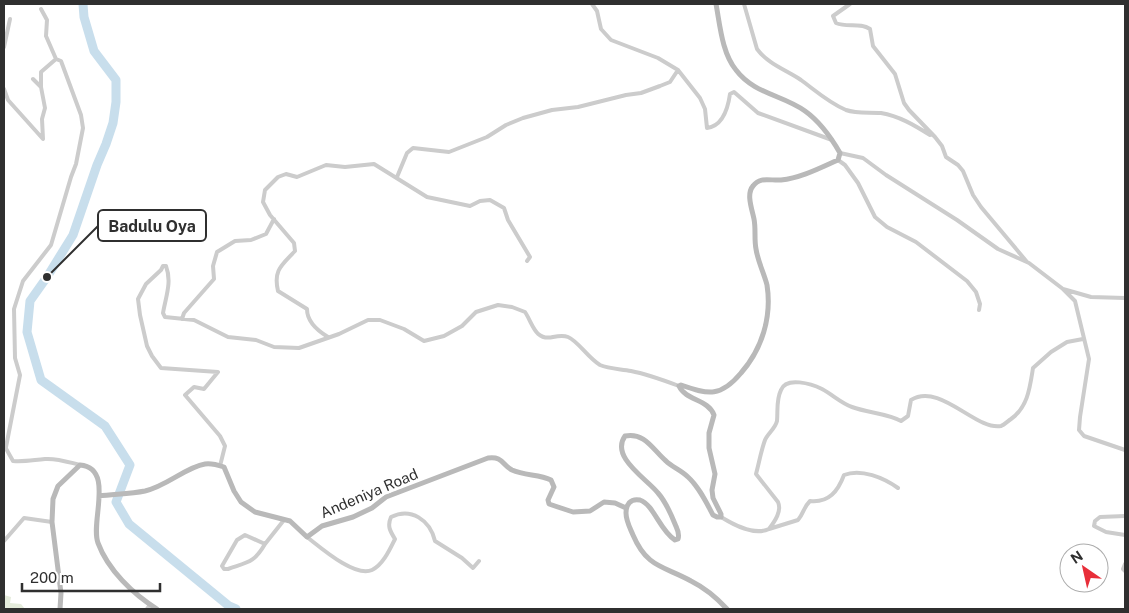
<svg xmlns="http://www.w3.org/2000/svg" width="1129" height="613" font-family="'Public Sans',sans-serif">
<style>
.green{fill:#e5ecdc}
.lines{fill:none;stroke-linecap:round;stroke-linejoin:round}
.river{stroke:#c8deec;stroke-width:9}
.street{stroke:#ccc;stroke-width:4}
.secondary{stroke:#b9b9b9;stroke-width:5}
.labels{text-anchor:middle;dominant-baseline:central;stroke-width:5;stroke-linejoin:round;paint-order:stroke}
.street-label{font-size:15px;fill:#2f2f2f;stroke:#fff}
.leader{fill:none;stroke:#2f2f2f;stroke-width:2}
.callout-dot{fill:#2f2f2f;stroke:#fff;stroke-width:2}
.callout{fill:#fff;stroke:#2f2f2f;stroke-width:2}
.callout-label{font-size:16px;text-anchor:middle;font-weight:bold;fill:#2f2f2f}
</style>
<rect width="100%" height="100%" fill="#fff"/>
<path class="green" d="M4 595 11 597 10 603 21 604 25 609H4Z"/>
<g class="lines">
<path class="river" d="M83 4 84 17 94 51 116 80V102L113 123 106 144 97 165 73 235 47 277 30 301 27 332 41 380 105 426 130 465 116 502 129 524 229 606 236 609"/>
<path class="street" d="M592 4 597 11 601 29 611 40 658 58 678 70 700 98 705 109 707 128C723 126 728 108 730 94L734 92 758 113 832 140
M744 4 757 49C768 64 786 70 801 80 816 91 829 103 846 110 857 114 869 112 881 113 899 116 914 125 930 135
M850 4 833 16 836 23C847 28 860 22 870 29L873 46 895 74 904 103 909 110 935 137 942 146 946 157 958 165 963 171 973 195 981 207 1027 262
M41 9 47 20 46 36 56 59
M4 47 10 19
M33 79 41 87
M4 89 8 100 43 139 42 119 45 108 41 87V72L56 59 61 61 81 115 83 128 76 164 71 177 51 245 23 281 14 309 15 358 20 375 6 447
M840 153 863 158 886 175 957 220 998 249 1029 263 1063 289 1075 301 1089 359 1080 417 1079 430 1084 436 1125 450
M838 160 845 165 858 183 875 217 887 227 916 242 967 281 976 292 980 304 979 310
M397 177 407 153 413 148 449 152 487 137 506 125 523 118 552 110 578 107 626 95 641 93 660 86 670 82 678 70
M1063 289 1091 297 1125 298
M182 319 184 313 214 279 213 266 217 252 235 241 251 240 266 234 274 219
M328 337C318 331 307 321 307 309L278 291C273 270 282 265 295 251L294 243 270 215 263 202 265 190 278 177 286 174 297 177 326 165 345 167 374 164 427 197 470 206 480 201 490 200 504 208 508 220 530 257 527 261
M4 445 13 461C24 462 33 460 45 459 57 458 68 462 80 465
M220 466 225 446 220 436 185 395 194 387 204 389 218 372 161 368 152 356 147 346 140 315 138 299 146 284 161 270 163 266H166C172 282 166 296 163 313L165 317 194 320 228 337 256 340 274 347 299 348 339 334 368 320H380L404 329 424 341 444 336 462 326 476 312 498 305 512 307 525 312C533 324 535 341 553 337 558 336 563 335 568 337 578 341 588 358 600 365 609 369 621 369 631 371 647 374 663 380 679 386
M1125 516 1100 517 1095 521 1094 526 1106 532 1125 535
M721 517C734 525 754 536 769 529 775 521 782 511 778 502L756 474C759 463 761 451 765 440 768 433 775 429 777 421 778 410 776 400 781 390 786 376 812 384 822 389 833 395 841 403 852 407 868 413 886 413 901 421L908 416 911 400C940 382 976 431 1001 426 1004 425 1008 421 1011 419 1028 407 1030 387 1033 368L1051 352 1067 342 1083 339
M769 529 798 520C804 513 803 508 810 501 829 503 838 491 844 475 861 468 884 478 898 488
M307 537C320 547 355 578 372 570 383 565 390 549 395 539 390 531 387 526 391 517 411 507 430 520 435 541L462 558 473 568 479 561
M4 541 24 518 52 522
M265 544C254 563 248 562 228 569H224L222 566 237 540 245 535 265 544 284 520
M1125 564 1123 569 1125 571
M147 609 150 605"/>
<path class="secondary" d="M716 4C720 25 722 53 736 70 754 94 783 95 805 111 819 121 832 139 840 153L838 160C820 168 801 178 781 180 771 181 760 176 753 186 746 194 752 209 754 219 756 229 754 239 756 249 758 262 764 273 767 285 772 317 762 349 741 373 721 397 709 395 681 385L679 386C686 401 708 399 714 415L709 433V448L715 474 712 490 713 498 721 514V517H717L713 515C706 502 699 487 688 477 681 470 672 467 666 461 653 450 645 432 625 436 610 457 647 479 658 493 665 501 671 514 675 524 677 529 680 533 678 539L675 540C660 531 654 505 640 500 630 498 626 505 626 513 626 521 630 528 633 535 647 568 664 566 691 581 705 588 716 597 727 609
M99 496C114 494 130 494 145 491 167 486 186 467 205 464 211 463 218 465 224 467L234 491 241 502 255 512 290 521 307 537 322 526 353 517 372 508 386 497 488 458C503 456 502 465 512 470 525 476 539 474 551 480L554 487 548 500 549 504 573 512 590 511 604 502 615 503 626 508
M60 609 61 593 52 522 53 499 58 486 80 465C115 468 90 522 98 543 108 570 133 594 157 609"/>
</g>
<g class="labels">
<g class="street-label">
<text transform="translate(369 493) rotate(-23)">Andeniya Road</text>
</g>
</g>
<path class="leader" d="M47 277L98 226"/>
<circle class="callout-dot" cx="47" cy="277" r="5"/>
<rect class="callout" x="98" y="210" width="108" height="31" rx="5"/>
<g class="callout-label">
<text x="152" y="232">Badulu Oya</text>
</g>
<rect width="1129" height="613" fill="none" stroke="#2f2f2f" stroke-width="10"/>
<g transform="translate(1084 568) rotate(326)"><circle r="24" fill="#ffffff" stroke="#acacac"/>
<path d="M0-4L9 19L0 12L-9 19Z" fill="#e82e39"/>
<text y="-8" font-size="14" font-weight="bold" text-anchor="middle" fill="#2f2f2f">N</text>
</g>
<path d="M22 583v8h138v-8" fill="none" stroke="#2f2f2f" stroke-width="2.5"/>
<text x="30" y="583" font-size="15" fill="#2f2f2f" stroke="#ffffff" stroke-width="4" paint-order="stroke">200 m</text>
</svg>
